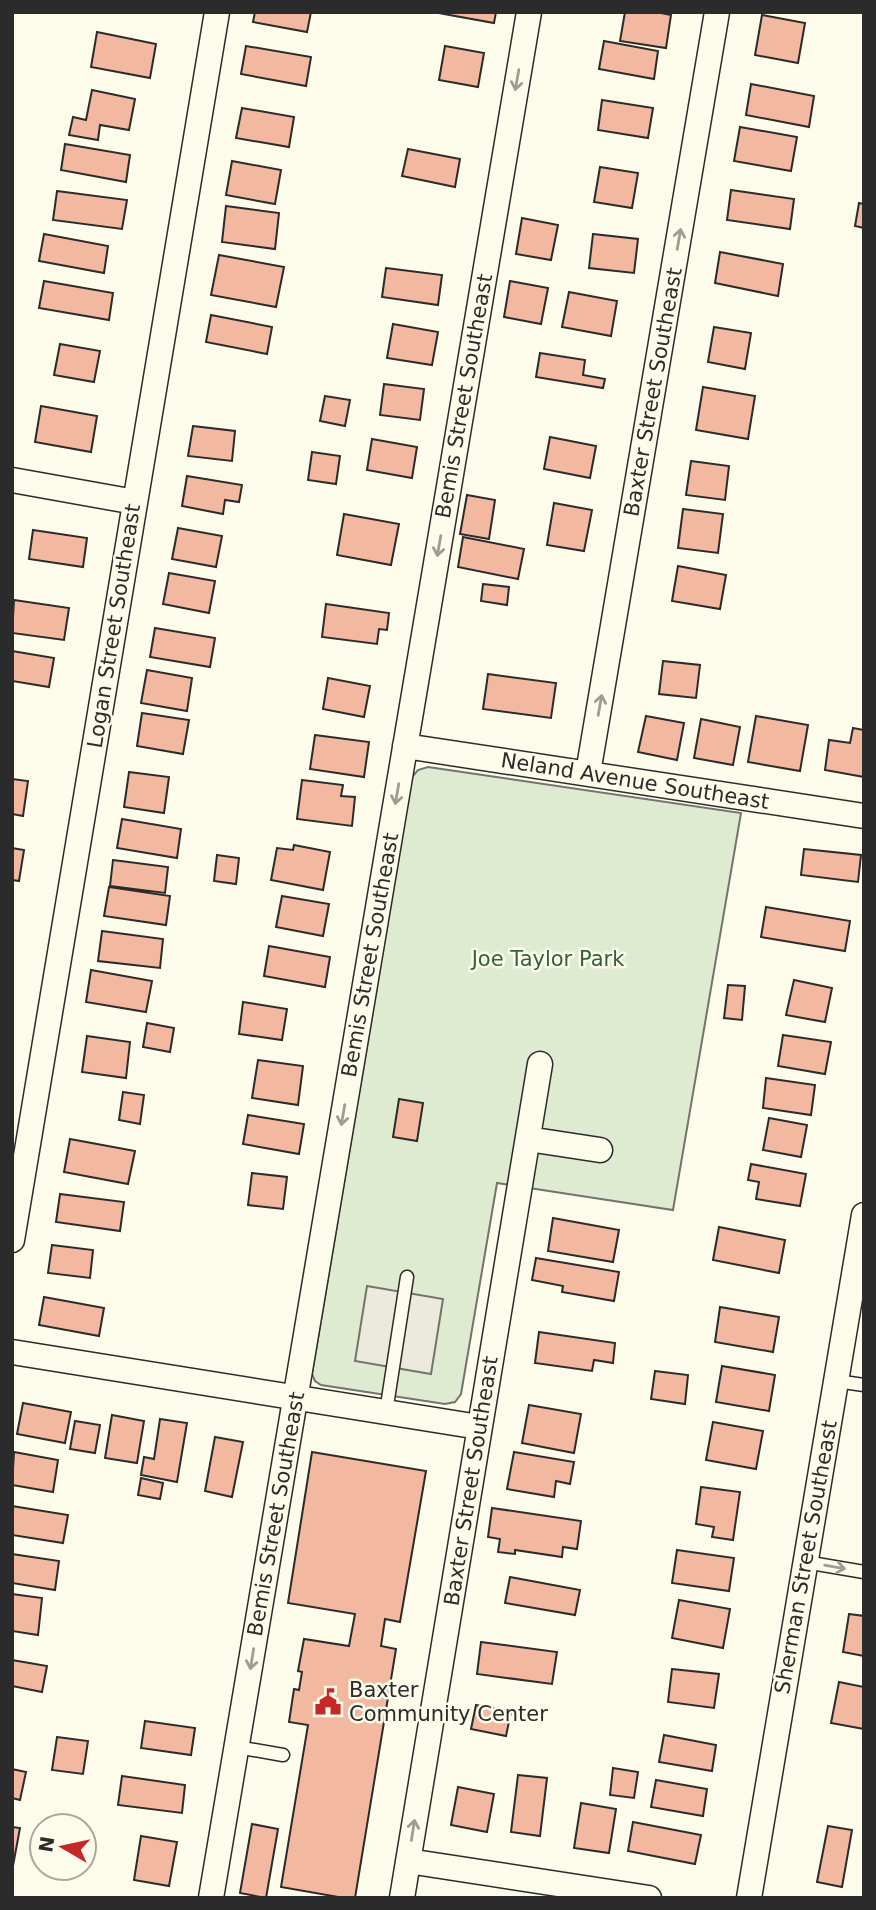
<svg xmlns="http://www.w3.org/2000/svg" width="876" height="1910" font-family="'DejaVu Sans',sans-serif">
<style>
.green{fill:#deebd1;stroke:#74746e;stroke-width:2}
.parking{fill:#eceadb;stroke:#74746e;stroke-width:2}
.building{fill:#f2b8a0;stroke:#2b2b2b;stroke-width:2}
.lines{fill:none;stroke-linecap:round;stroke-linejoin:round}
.service-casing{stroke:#2b2b2b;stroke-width:15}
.minor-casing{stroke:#2b2b2b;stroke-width:27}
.service{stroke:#fdfbea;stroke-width:12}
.minor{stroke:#fdfbea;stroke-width:24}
.oneway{stroke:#9e9d94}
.labels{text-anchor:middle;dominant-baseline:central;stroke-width:5;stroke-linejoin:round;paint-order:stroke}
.street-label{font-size:21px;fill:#2b2b2b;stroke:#fdfbea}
.park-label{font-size:21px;fill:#34623c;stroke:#fdfbea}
.poi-label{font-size:21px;fill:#2b2b2b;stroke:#fdfbea;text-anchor:start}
</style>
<rect width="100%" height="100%" fill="#fdfbea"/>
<path class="green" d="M428 767 741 813 673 1210 497 1183 461 1394 455 1402 445 1404 321 1385 315 1381 312 1374 412 777 418 770Z"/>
<path class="parking" d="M367 1286 443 1299 431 1374 355 1361Z"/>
<path class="building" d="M255 12H311L307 32 253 22Z
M433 12H496L494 23Z
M625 12H656L671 15 666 48 620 41Z
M762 15 805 23 798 63 755 55Z
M97 32 156 44 150 78 91 67Z
M604 41 658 51 654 79 599 69Z
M246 46 311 57 306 86 241 74Z
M445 46 484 53 478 87 439 80Z
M751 84 814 96 809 127 746 115Z
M92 90 135 99 129 130 100 125 98 140 69 135 73 117 86 120Z
M602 100 653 108 648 138 598 130Z
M242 108 294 117 289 147 236 138Z
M740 127 797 137 791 171 734 161Z
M65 144 130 155 126 182 61 170Z
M408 149 460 159 455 187 402 176Z
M232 161 281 170 275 204 226 195Z
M600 167 638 173 632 208 594 202Z
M731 190 794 199 790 229 727 220Z
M57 191 127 200 122 229 53 220Z
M859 203 864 204V228L855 226Z
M226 206 279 213 275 249 222 242Z
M522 218 558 225 551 260 516 254Z
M44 234 108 246 104 273 39 261Z
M593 234 638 239 634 273 589 268Z
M720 252 783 264 778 296 715 283Z
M219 255 284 267 276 307 211 295Z
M386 268 442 275 438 305 382 297Z
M44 281 113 293 109 320 39 308Z
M510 281 548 288 541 324 504 317Z
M569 292 617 301 611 336 562 327Z
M211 315 272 327 267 354 206 342Z
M393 324 438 332 432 365 387 358Z
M714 327 751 333 745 369 708 362Z
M60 344 100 351 94 382 54 375Z
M540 353 585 360 583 375 605 379 603 388 536 377Z
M384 384 424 389 420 420 380 415Z
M703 387 755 396 748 439 696 430Z
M325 396 350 400 345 426 320 421Z
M41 406 97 416 91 452 35 442Z
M193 426 235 431 232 461 188 456Z
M550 437 596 446 590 478 544 469Z
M372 439 417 447 412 478 367 470Z
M312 452 340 456 336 484 308 480Z
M691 461 729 466 725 500 686 495Z
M187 476 242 485 239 502 225 500 223 514 182 506Z
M467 495 495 500 489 539 460 534Z
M554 503 592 510 584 551 547 545Z
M683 509 723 514 718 553 678 548Z
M344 514 399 524 391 565 337 555Z
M178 528 222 536 216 567 172 559Z
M33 530 87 538 83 567 29 559Z
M463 537 524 549 518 579 458 567Z
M678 566 726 575 720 609 672 601Z
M169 573 215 581 209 613 163 604Z
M483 584 509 587 507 605 481 601Z
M14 600 69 608 64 640 12 633Z
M326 604 389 613 387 630 379 629 377 644 322 637Z
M155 628 215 638 210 667 150 657Z
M12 651 54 658 49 687 12 681Z
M663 661 700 665 696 698 659 694Z
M147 670 192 678 187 711 141 703Z
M488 674 556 683 551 718 483 709Z
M328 678 370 686 364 717 323 709Z
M142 713 189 720 183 754 137 746Z
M646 716 684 723 677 760 638 752Z
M756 716 808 725 800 771 748 762Z
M701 719 740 727 733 765 694 758Z
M853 728 864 730V777L825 770 829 740 850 743Z
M315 735 369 742 364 777 310 769Z
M129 772 169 777 164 813 124 807Z
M12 779 28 781 23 816 12 814Z
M302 780 343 785 341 796 355 797 352 826 297 819Z
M122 819 181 829 177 858 117 848Z
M294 845 330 852 323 890 271 880 277 848 293 850Z
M12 848 24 850 19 881 12 880Z
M804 849 861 855 858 882 801 875Z
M217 855 239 858 236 884 214 881Z
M113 860 168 867 165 893 110 886Z
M109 887 170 896 166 925 104 916Z
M282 896 329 904 323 936 276 927Z
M766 907 850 921 845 951 761 937Z
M102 931 163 939 160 968 98 961Z
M269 946 330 957 325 987 264 976Z
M91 970 152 981 146 1012 86 1002Z
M794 980 832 988 825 1022 786 1015Z
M728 985 745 986 742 1020 724 1018Z
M243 1002 287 1009 282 1040 239 1034Z
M147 1023 174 1028 170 1052 143 1047Z
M783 1035 831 1042 825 1074 778 1066Z
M87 1036 130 1042 126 1078 82 1072Z
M258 1060 303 1066 298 1105 252 1098Z
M766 1078 815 1085 811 1115 763 1108Z
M123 1092 144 1095 140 1124 119 1120Z
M399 1099 423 1103 417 1141 393 1137Z
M248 1115 304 1124 299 1154 243 1144Z
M769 1118 807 1125 801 1157 763 1150Z
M70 1139 135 1151 128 1184 64 1172Z
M751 1164 806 1174 800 1206 756 1199 759 1182 748 1180Z
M252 1173 287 1177 283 1209 248 1205Z
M60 1194 124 1202 120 1231 56 1222Z
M553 1218 619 1230 613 1262 548 1251Z
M719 1227 785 1240 779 1273 713 1260Z
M52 1245 93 1250 90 1278 48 1273Z
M536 1258 619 1272 614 1301 562 1292 563 1286 532 1280Z
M44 1297 104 1308 99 1336 39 1325Z
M720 1307 779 1317 773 1352 715 1342Z
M539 1332 615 1343 613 1363 594 1360 592 1371 535 1363Z
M722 1366 775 1375 769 1411 716 1402Z
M655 1371 688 1375 685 1404 651 1399Z
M23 1403 71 1412 65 1443 17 1434Z
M529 1405 581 1414 574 1453 522 1443Z
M112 1415 144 1421 137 1463 105 1458Z
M160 1419 187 1423 177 1482 141 1475 144 1457 154 1459Z
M75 1421 100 1425 95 1453 70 1449Z
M713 1422 763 1431 756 1469 706 1460Z
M215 1437 243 1442 232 1497 205 1491Z
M14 1452 58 1460 53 1492 12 1485Z
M312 1452 426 1471 400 1622 385 1619 381 1646 396 1649 355 1898H344L281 1887 308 1725 289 1722 294 1689 299 1690 302 1672 298 1671 304 1639 349 1646 355 1614 288 1603Z
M514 1452 574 1462 570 1484 556 1481 554 1497 507 1489Z
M141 1478 163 1483 160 1499 138 1495Z
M701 1487 740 1492 733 1540 712 1537 714 1527 696 1524Z
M12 1506 68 1515 63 1543 12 1535Z
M492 1508 581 1521 577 1549 563 1547 562 1557 515 1550V1554L498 1552 500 1539 488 1537Z
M677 1550 734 1558 729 1591 672 1583Z
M12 1554 59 1561 55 1590 12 1583Z
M510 1577 580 1590 575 1615 505 1603Z
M12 1594 42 1598 38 1635 12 1631Z
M679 1600 730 1609 723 1648 672 1638Z
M849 1614 864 1616V1656L843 1652Z
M481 1642 557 1652 552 1684 477 1674Z
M12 1660 47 1666 42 1692 12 1686Z
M672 1669 719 1674 714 1708 668 1702Z
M839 1682 864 1687V1729L831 1723Z
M476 1705 511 1712 506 1736 471 1729Z
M145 1721 195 1728 191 1755 141 1748Z
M664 1735 716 1745 712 1771 659 1762Z
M57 1737 88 1741 83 1774 52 1770Z
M613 1768 638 1772 634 1798 610 1795Z
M12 1769 26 1772 20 1800 12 1798Z
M518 1775 547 1778 540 1836 511 1832Z
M122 1776 185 1785 182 1813 118 1805Z
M656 1780 707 1789 703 1816 651 1807Z
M458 1787 494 1794 487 1832 451 1825Z
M581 1803 616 1809 609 1853 574 1848Z
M633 1822 701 1835 695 1864 628 1851Z
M252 1824 278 1829 266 1898 240 1893Z
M828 1826 852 1830 842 1887 817 1882Z
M12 1827 20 1828 12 1871Z
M141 1836 177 1842 169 1886 134 1880Z"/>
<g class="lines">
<g class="service-casing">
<path id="service" d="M836 1381 864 1385
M386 1412 407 1277
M805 1562 864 1572
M237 1747 283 1755"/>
</g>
<g class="minor-casing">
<path id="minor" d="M12 480 135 502
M405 746 864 816
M588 773 717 12
M528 1139 600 1150
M12 1240 217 12
M12 1352 479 1427
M408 1861 649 1898
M211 1898 529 12
M402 1898 540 1064
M749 1898 864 1215"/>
</g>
<use href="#service" class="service"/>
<use href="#minor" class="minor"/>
</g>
<defs><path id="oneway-shaft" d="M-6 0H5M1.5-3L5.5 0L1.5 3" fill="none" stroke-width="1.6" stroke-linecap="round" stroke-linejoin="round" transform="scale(1.75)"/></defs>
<g class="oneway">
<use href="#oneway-shaft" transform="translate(517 80) rotate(100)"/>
<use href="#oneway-shaft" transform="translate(679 239) rotate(-80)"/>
<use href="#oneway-shaft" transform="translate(439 546) rotate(100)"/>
<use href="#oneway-shaft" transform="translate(600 705) rotate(-80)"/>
<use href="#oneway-shaft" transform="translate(397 794) rotate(100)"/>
<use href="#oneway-shaft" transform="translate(343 1115) rotate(100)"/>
<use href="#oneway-shaft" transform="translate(835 1567) rotate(10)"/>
<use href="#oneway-shaft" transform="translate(252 1659) rotate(99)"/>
<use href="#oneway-shaft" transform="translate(413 1830) rotate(-81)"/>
</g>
<defs>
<g id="civic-bare" transform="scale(2.1)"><path d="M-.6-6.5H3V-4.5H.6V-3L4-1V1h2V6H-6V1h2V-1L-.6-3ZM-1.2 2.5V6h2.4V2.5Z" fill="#c62828" stroke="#fdfbea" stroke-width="2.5" paint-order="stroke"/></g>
</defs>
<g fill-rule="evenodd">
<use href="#civic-bare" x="328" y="1702"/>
</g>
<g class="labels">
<g class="street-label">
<text transform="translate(653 392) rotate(-80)">Baxter Street Southeast</text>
<text transform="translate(464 396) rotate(-80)">Bemis Street Southeast</text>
<text transform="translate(114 626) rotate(-81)">Logan Street Southeast</text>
<text transform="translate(635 781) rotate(9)">Neland Avenue Southeast</text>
<text transform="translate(370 955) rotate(-80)">Bemis Street Southeast</text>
<text transform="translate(471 1481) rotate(-81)">Baxter Street Southeast</text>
<text transform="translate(276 1514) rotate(-80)">Bemis Street Southeast</text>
<text transform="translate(806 1557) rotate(-80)">Sherman Street Southeast</text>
</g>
<g class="park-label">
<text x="548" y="959">Joe Taylor Park</text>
</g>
<g class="poi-label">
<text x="349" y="1690">Baxter<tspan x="349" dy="24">Community Center</tspan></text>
</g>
</g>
<rect width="876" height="1910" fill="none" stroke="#2b2b2b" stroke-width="28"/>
<g transform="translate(63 1847) rotate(279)"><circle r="33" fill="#fdfbea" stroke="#a9a89e" stroke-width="2"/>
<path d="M0-5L12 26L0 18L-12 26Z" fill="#c62828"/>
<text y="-10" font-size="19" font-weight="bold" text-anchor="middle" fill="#2b2b2b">N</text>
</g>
</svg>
